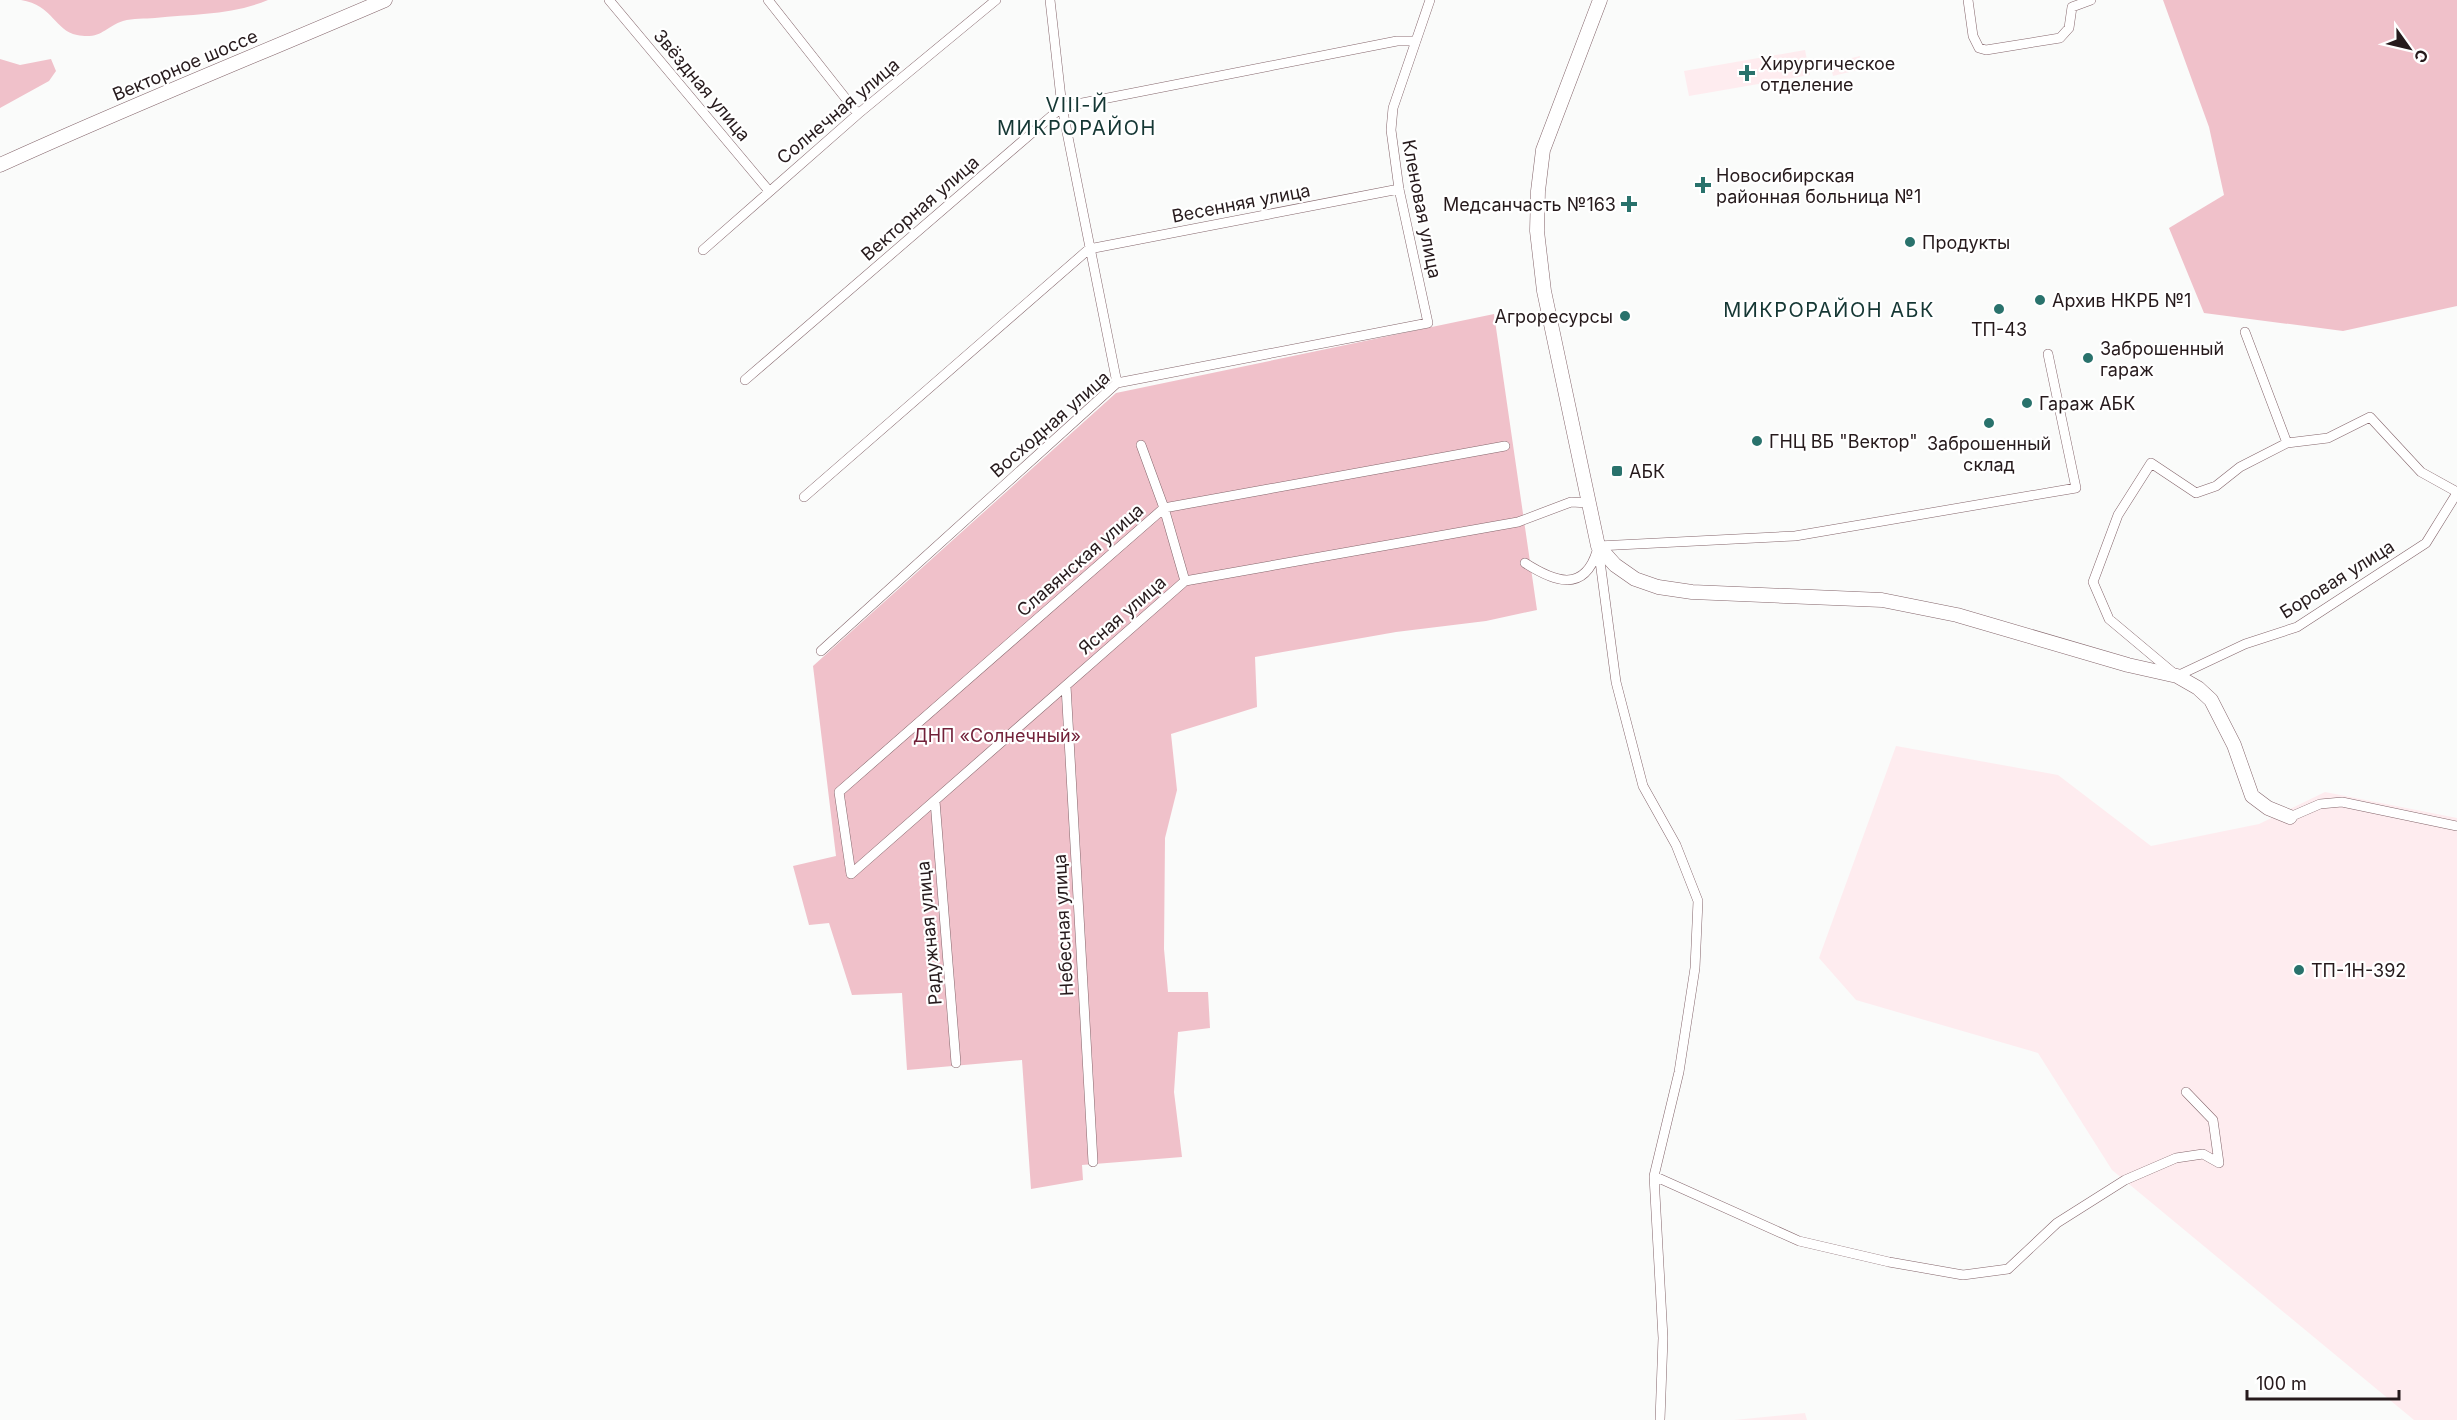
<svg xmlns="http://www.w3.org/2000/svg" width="2457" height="1420" font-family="Inter,sans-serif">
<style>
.built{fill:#feecef}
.green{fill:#f0c1ca}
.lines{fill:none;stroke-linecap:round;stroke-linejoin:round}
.street-casing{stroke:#84656b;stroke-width:10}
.secondary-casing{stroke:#84656b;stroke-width:15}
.street{stroke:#fff;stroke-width:9}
.secondary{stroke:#fff;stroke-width:14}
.poi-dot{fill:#29726c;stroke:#fff;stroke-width:2}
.labels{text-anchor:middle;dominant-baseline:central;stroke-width:4.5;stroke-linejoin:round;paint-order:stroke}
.poi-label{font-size:18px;fill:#261a1c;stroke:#fff;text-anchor:start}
.street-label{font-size:18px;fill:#261a1c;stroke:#fff}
.park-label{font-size:18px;fill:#722139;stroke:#fff}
.neighbourhood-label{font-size:20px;letter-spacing:1.5px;fill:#153734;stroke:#fff}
</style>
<rect width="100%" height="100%" fill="#fafbfa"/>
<path class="built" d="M1805 50 1810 75 1689 96 1684 71Z
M1860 56 1862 69 1833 76 1830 63Z
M1896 746 2058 775 2151 846 2259 824 2325 792 2457 818V1420H2414L2112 1170 2038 1053 1856 1000 1819 958Z
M1805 1413 1807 1420H1734Z"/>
<path class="green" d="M21 0H268C233 15 193 14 155 18 145 19 133 18 123 21 105 27 101 40 77 35 55 31 53 5 21 0Z
M2163 0H2457V306L2343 331 2204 313 2169 228 2224 195 2209 127Z
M0 59 20 65 51 59 56 71 49 81 0 108Z
M1494 314 1537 610 1486 621 1396 632 1255 657 1257 707 1171 734 1177 790 1165 838 1164 949 1168 992H1208L1210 1028 1178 1032 1174 1092 1182 1157 1082 1165 1083 1180 1031 1189 1022 1060 907 1070 902 993 852 995 829 923 809 925 793 866 836 856 813 666 1116 393Z"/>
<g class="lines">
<g class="street-casing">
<path id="street" d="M609 0 769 191
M768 0 858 114
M1050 0 1062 107 1117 383
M1968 0 1973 36 1979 48 1986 50 2060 38 2069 28 2072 7 2091 0
M703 250 858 114 996 0
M2245 332 2287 443
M745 380 1062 107 1397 41H1416
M1141 445 1164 508 1185 581
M2457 492 2421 472 2370 417 2328 438 2287 443 2240 467 2216 486 2196 493 2151 463 2118 515 2093 582 2109 619 2177 676 2245 644 2297 627 2426 543 2457 493
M804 497 1089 249 1399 189
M1598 546 1616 682 1643 786 1676 845 1698 901 1695 968 1679 1072 1654 1176 1663 1338 1660 1420
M1598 546 1795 536 2076 488 2048 354
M1525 563C1553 581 1584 594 1597 551
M821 651 1117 383 1428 323 1399 189 1391 130 1393 108 1430 0
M1066 686 1093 1162
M935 801 956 1063
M2290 817 2320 804 2342 802 2457 826
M851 874 839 792 1164 508 1505 446
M851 874 1185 581 1518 522 1571 502 1589 503
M1654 1176 1799 1241 1889 1262 1963 1275 2008 1269 2057 1223 2125 1180 2176 1158 2203 1154 2219 1163 2213 1120 2186 1092"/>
</g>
<g class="secondary-casing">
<path id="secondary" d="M1600 0 1543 150 1538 191 1537 231 1544 291 1598 546 1615 565 1635 579 1658 587 1692 592 1882 600 1957 615 2128 665 2177 676 2198 688 2211 700 2234 745 2252 796 2268 808 2290 817
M0 165C127 107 257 55 385 0"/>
</g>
<use href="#street" class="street"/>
<use href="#secondary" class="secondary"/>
</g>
<g class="poi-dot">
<path d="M1744 64h6v6h6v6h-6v6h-6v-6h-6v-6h6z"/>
<path d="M1700 176h6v6h6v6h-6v6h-6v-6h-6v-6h6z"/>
<path d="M1626 195h6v6h6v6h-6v6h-6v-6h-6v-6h6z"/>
<circle cx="1910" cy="242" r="6"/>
<circle cx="2040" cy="300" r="6"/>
<circle cx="1999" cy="309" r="6"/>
<circle cx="1625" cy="316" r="6"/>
<circle cx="2088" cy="358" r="6"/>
<circle cx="2027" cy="403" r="6"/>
<circle cx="1989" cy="423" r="6"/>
<circle cx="1757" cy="441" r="6"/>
<rect x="1611" y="465" width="12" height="12" rx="3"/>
<circle cx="2299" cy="970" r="6"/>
</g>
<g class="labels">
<g class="poi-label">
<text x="1760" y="63">Хирургическое<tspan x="1760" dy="21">отделение</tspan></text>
<text x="1716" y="175">Новосибирская<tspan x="1716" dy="21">районная больница №1</tspan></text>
<text x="1616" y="204" text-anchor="end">Медсанчасть №163</text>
<text x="1922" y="242">Продукты</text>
<text x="2052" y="300">Архив НКРБ №1</text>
<text x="1613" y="316" text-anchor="end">Агроресурсы</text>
<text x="1999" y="329" text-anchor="middle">ТП-43</text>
<text x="2100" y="348">Заброшенный<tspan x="2100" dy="21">гараж</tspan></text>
<text x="2039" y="403">Гараж АБК</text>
<text x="1769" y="441">ГНЦ ВБ "Вектор"</text>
<text x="1989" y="443" text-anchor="middle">Заброшенный<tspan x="1989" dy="21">склад</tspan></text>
<text x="1629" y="471">АБК</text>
<text x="2311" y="970">ТП-1Н-392</text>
</g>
<g class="street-label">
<text transform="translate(185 65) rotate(-23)">Векторное шоссе</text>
<text transform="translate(702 85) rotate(50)">Звёздная улица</text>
<text transform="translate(838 111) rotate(-40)">Солнечная улица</text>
<text transform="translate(1241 203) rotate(-11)">Весенняя улица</text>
<text transform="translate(920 208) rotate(-41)">Векторная улица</text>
<text transform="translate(1422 209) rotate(79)">Кленовая улица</text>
<text transform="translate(1050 424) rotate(-41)">Восходная улица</text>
<text transform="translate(1080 560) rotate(-41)">Славянская улица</text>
<text transform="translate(2337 579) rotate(-32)">Боровая улица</text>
<text transform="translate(1122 615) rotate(-41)">Ясная улица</text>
<text transform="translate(1063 925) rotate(-93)">Небесная улица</text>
<text transform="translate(929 933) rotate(-95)">Радужная улица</text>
</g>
<g class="park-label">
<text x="997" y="735">ДНП «Солнечный»</text>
</g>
<g class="neighbourhood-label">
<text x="1077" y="105">VIII-Й<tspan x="1077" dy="23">МИКРОРАЙОН</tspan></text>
<text x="1829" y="310">МИКРОРАЙОН АБК</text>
</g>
</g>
<g transform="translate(2409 48) rotate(124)" stroke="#ffffff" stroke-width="4.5" paint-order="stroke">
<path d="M0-4.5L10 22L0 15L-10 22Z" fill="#261a1c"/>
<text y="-9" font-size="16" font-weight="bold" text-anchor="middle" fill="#261a1c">С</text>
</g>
<path d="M2247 1390v9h152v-9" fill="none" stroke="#261a1c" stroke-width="3"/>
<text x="2256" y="1390" font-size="18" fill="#261a1c" stroke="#ffffff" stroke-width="4.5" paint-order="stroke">100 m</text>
</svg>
